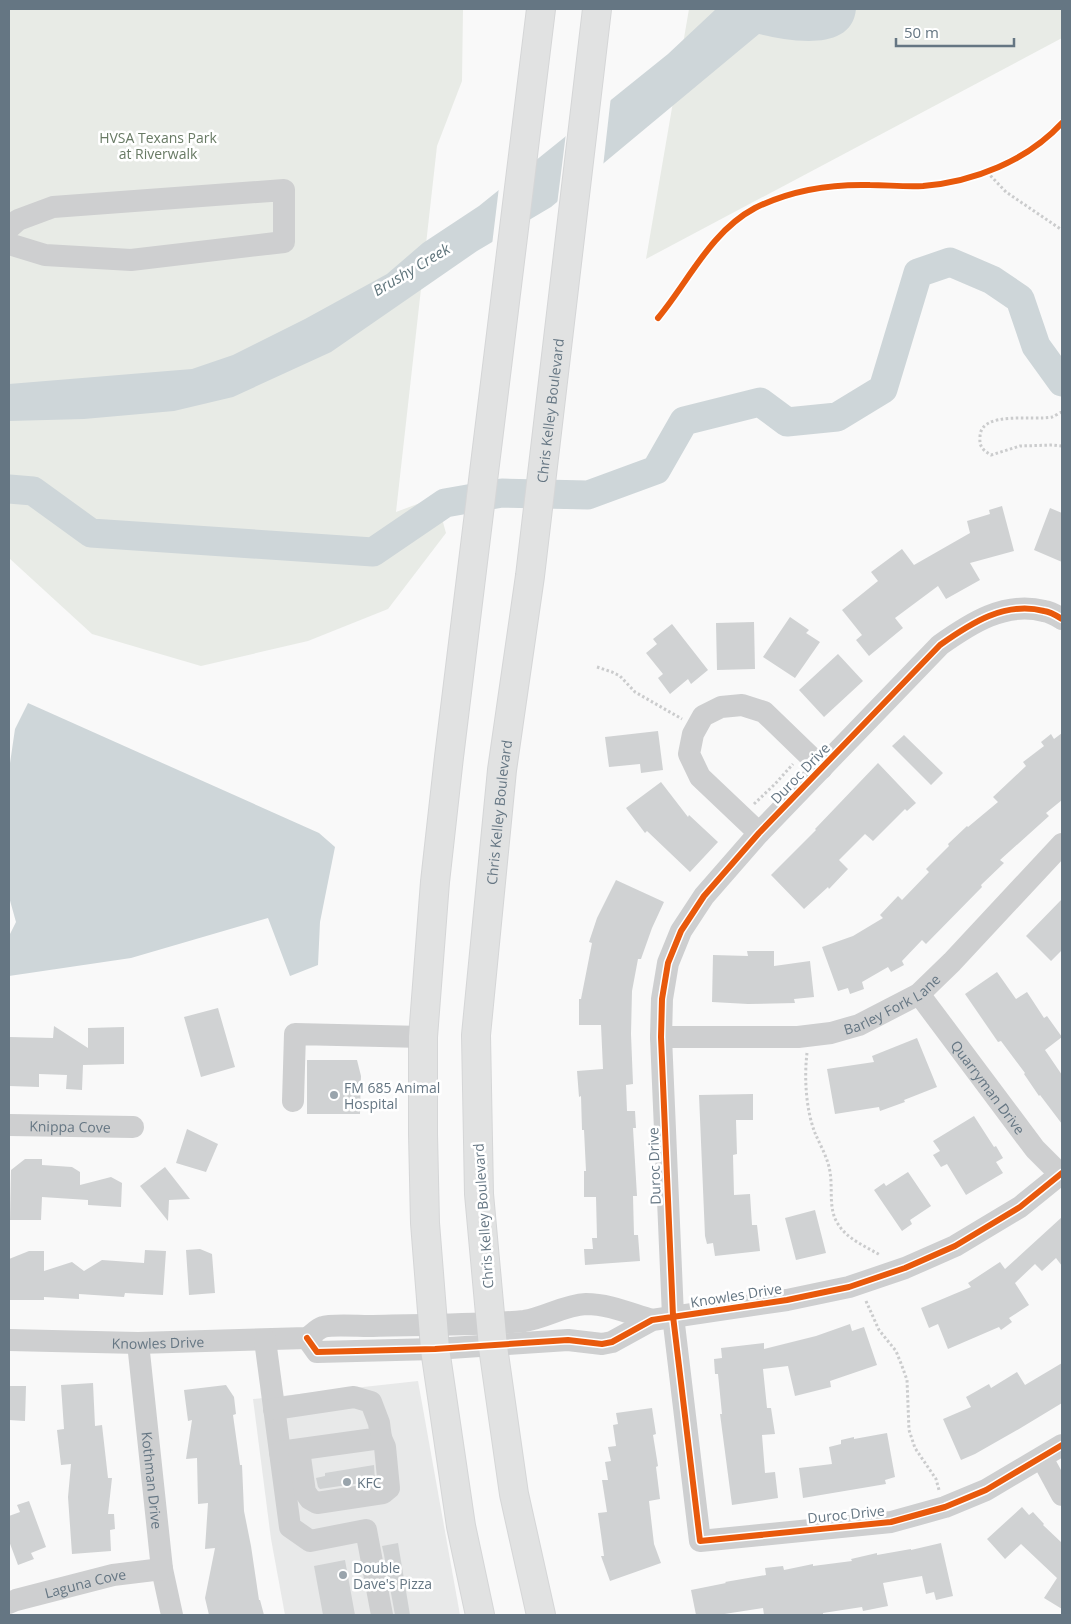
<svg xmlns="http://www.w3.org/2000/svg" width="1071" height="1624" font-family="'Open Sans',sans-serif">
<style>
.built{fill:#e8e9e9}
.green{fill:#e8ebe6}
.water{fill:#ced6d9}
.pier{fill:#f9f9f9}
.lines{fill:none;stroke-linecap:round;stroke-linejoin:round}
.river{stroke:#ced6d9;stroke-width:29}
.building{fill:#d0d2d3}
.major-casing{stroke:#d5d6d7;stroke-width:30}
.path{stroke:#cbcccd;stroke-width:3;stroke-dasharray:2.5 2.5;stroke-linecap:butt}
.minor{stroke:#cecfd0;stroke-width:22}
.major{stroke:#e1e2e2;stroke-width:28}
.cycleway-casing{stroke:#fff;stroke-width:9}
.cycleway{stroke:#e8590c;stroke-width:6}
.poi-dot{fill:#99a4ac;stroke:#fff;stroke-width:2}
.labels{text-anchor:middle;dominant-baseline:central;stroke-width:5;stroke-linejoin:round;paint-order:stroke}
.park-label{font-size:14px;fill:#687a64;stroke:#fff}
.street-label{font-size:14px;fill:#657683;stroke:#fff}
.poi-label{font-size:14px;fill:#657683;stroke:#fff;text-anchor:start}
.water-label{font-size:15px;font-style:italic;fill:#60757c;stroke:#fff}
</style>
<rect width="100%" height="100%" fill="#f9f9f9"/>
<path class="built" d="M418 1381 460 1615H285L271 1539 253 1399Z"/>
<path class="green" d="M9 9H463L462 81 437 146 396 512 436 497 446 533 388 609 308 641 201 666 92 634 9 558Z
M689 9H1062V38L646 259Z"/>
<path class="water" d="M716 9H856C852 53 789 41 759 34L551 207 477 251 331 352 233 397 174 411 84 419 9 421V384L192 369 233 355 305 319 387 274 423 243 479 206 668 54Z
M28 703 319 833 335 847 320 922 318 965 290 976 268 918 131 958 9 976V936L16 922 9 897V770L15 729Z"/>
<path class="pier" d="M611 96 603 167 557 205 566 133Z
M537 156 529 223 492 245 499 187Z"/>
<g class="lines">
<path class="river" d="M9 489 33 491 91 533 373 552 445 503 502 493 588 495 656 470 684 421 760 402 787 422 837 417 883 389 918 273 950 262 992 280 1020 299 1036 346 1062 382"/>
</g>
<path class="building" d="M1002 506 1014 551 970 563 980 580 946 599 938 586 895 618 903 628 869 656 856 640 862 635 842 610 878 581 871 572 902 549 914 565 970 533 967 521 990 514 989 510Z
M1050 508 1062 513V562L1034 550Z
M790 617 809 630 806 633 820 642 795 678 763 657Z
M754 622 755 669 717 670 716 623Z
M672 624 708 670 691 684 688 679 670 694 658 678 663 674 646 653 657 644 653 639Z
M838 654 863 681 824 717 799 690Z
M658 731 663 770 641 773 640 764 609 767 605 737Z
M1062 733V800L1046 813 1049 816 1000 860 1004 863 981 885 982 887 926 944 922 940 902 961 904 965 891 972 888 967 862 982 864 989 850 994 848 988 838 991 822 947 853 936 883 918 880 915 898 896 902 900 929 872 926 869 949 846 948 844 967 826 968 827 998 802 993 797 1026 766 1023 762 1044 746 1041 742 1051 734 1054 739Z
M904 735 943 773 931 785 892 746Z
M878 763 916 803 907 811 905 809 873 841 865 834 839 860 848 869 829 889 828 887 804 909 771 875 816 830 815 829Z
M661 782 688 817 689 815 718 842 690 872 647 831 645 833 626 808Z
M616 880 664 902 652 928 641 959H638L632 991 631 1034 633 1084 626 1085 627 1111H635L636 1128H633L637 1196H633L634 1235H638L640 1261 585 1265 584 1249H593L592 1238H597L596 1197H584V1171H586L584 1130H582L581 1096 579 1097 577 1071 603 1069 601 1025H579V999H581L592 943 589 942 597 918Z
M1062 899V950L1051 961 1026 936Z
M747 951H774V966L810 961 814 997 794 999 795 1003 748 1004 712 1002 713 955 748 956Z
M997 972 1016 999 1027 992 1044 1018 1047 1016 1062 1037 1045 1050 1062 1075V1124L1040 1095 1039 1096 1024 1074 1025 1073 1001 1041 998 1042 965 994Z
M218 1008 235 1067 201 1077 184 1017Z
M54 1026 88 1048V1028L124 1027V1064L83 1065 82 1090 66 1089 67 1075 39 1074V1087L9 1086V1037L53 1038Z
M917 1038 937 1087 904 1100 905 1102 880 1111 879 1107 835 1114 827 1069 874 1062 872 1056Z
M307 1060H357L361 1076 360 1114H307Z
M753 1094V1120H736L737 1154 733 1155 734 1195 750 1194 752 1225H757L760 1251 715 1256 713 1243 707 1244 705 1236 699 1095Z
M974 1116 994 1147 996 1146 1003 1158 996 1162 1003 1173 966 1195 947 1164 941 1167 933 1155 940 1151 933 1141Z
M187 1129 218 1144 206 1172 176 1163Z
M25 1159H42V1165L72 1167 80 1172V1185L111 1177 122 1183 121 1207 88 1205V1200L42 1197 41 1220H10L11 1170Z
M165 1167 190 1199 169 1200 168 1221 140 1186Z
M908 1172 931 1206 910 1220 912 1224 902 1231 874 1190 884 1183 886 1186Z
M815 1210 826 1253 796 1260 785 1218Z
M1062 1217V1266L1056 1258 1042 1271 1035 1264 1015 1283 1029 1305 1009 1318 1012 1322 1001 1330 999 1327 948 1349 938 1324 929 1328 921 1308 971 1287 968 1283 1000 1262 1005 1269Z
M200 1249 212 1254 215 1293 189 1295 186 1250Z
M145 1250 166 1251 163 1295 125 1293 124 1297 79 1294V1299L44 1297V1300H9V1259L29 1251H44V1271L72 1262 84 1271 102 1260 144 1263Z
M850 1324 852 1331 864 1327 877 1365 830 1381 831 1387 795 1396 788 1366 763 1369 767 1408H771L775 1434 762 1435 765 1473 775 1472 778 1498 732 1505 720 1414H722L718 1374H715L714 1359 722 1358 721 1348 764 1343V1349L816 1336Z
M1062 1363V1403L1019 1429 975 1454 961 1460 943 1419 971 1407 966 1397 989 1384 991 1388 1017 1372 1025 1385Z
M93 1383 95 1426 102 1425 108 1478H112L108 1514H114L115 1529 110 1530 111 1551 72 1554 68 1497 71 1464 61 1465 57 1430 64 1429 61 1385Z
M226 1385 234 1397 236 1414 233 1415 240 1465H242L244 1511 251 1546 259 1600H260L264 1615H209L205 1598 215 1548 205 1549 208 1503 198 1504 197 1458 186 1459 192 1420 188 1421 184 1390Z
M9 1386H26L25 1421 9 1420Z
M652 1408 656 1434 653 1435 658 1466 656 1467 660 1499 649 1501 654 1544 661 1563 610 1581 601 1556H604L598 1513 607 1512 602 1480H608L605 1462 611 1461 608 1447 616 1446 613 1425 618 1424 616 1413Z
M887 1433 895 1477 885 1480 886 1484 803 1498 799 1468 832 1464 829 1447 841 1444V1440L854 1437V1439Z
M374 1465 375 1481 320 1489 318 1487 316 1478 325 1476V1473Z
M29 1501 46 1547 31 1553 34 1559 18 1565 9 1541V1516L20 1512 17 1505Z
M1022 1507 1029 1515 1033 1512 1044 1524 1043 1525 1062 1543V1609L1044 1598 1057 1578 1021 1544 1005 1559 987 1539Z
M398 1543 410 1615H395L384 1555 382 1546Z
M941 1543 953 1596 936 1600 934 1592 926 1594 922 1576 883 1583 888 1606 863 1611 862 1607 823 1613V1615H764L763 1608 718 1615H696L691 1590 726 1583 725 1582 766 1575 765 1568 783 1566 784 1570 813 1564V1566L852 1561 851 1559 877 1553V1555L911 1549V1550Z
M345 1560 355 1615H323L314 1566Z"/>
<g class="lines">
<g class="major-casing">
<g id="major">
<path d="M480 1615 461 1526 435 1349 425 1223 423 1134V1037L435 882 449 757 541 9"/>
<path id="s7" d="M541 1615 514 1494 493 1347 479 1194 476 1035 502 770 530 576 597 9"/>
</g>
</g>
<path class="path" d="M987 172 1006 192 1062 230
M1062 412C1059 413 1055 416 1052 417 1034 421 980 410 980 437 979 447 983 450 991 455L1020 446 1053 445 1062 446
M597 667 612 672 620 676 635 692 682 719
M754 804 775 784 793 764
M807 1053C804 1078 806 1110 815 1133 820 1145 828 1158 830 1172 833 1189 828 1209 838 1224 847 1239 865 1246 880 1255
M866 1301 879 1330 896 1351 902 1366 907 1380 909 1430 915 1448 936 1479 939 1490"/>
<g class="minor">
<path d="M9 228 18 220 53 207 284 190V242L131 260 45 255 9 244"/>
<path d="M1062 619C1057 616 1051 612 1044 611 1005 601 971 623 940 645L759 833 704 896 681 931 668 963 662 999 661 1037 673 1316 700 1541 891 1522 945 1507 986 1490 1062 1445"/>
<path d="M759 833 700 777 689 754 693 734 703 716 721 707 742 705 764 712 822 768"/>
<path id="s1" d="M919 994 1035 1149 1062 1176"/>
<path id="s2" d="M661 1037H798L831 1033 859 1025 919 994 952 962 1062 844"/>
<path d="M293 1101 295 1034 423 1037"/>
<path id="s3" d="M9 1125 133 1127"/>
<path d="M307 1338 317 1352 435 1349 568 1340 602 1344 612 1342 652 1320 787 1300 849 1287 905 1268 955 1246 1020 1207 1062 1173"/>
<path id="s4" d="M9 1340 138 1343 307 1338C312 1335 317 1329 323 1327 331 1324 358 1326 368 1326 420 1324 472 1326 524 1321 545 1318 564 1305 586 1304 609 1304 631 1314 652 1320"/>
<path d="M265 1340 290 1527 310 1541 366 1530 382 1615"/>
<path id="s5" d="M138 1343 162 1569 172 1615"/>
<path d="M274 1409 354 1397 371 1402 379 1423 381 1438 280 1452"/>
<path d="M299 1450 305 1492 310 1499 317 1503 383 1493 389 1488 385 1447 381 1438"/>
<path d="M1042 1458 1062 1495"/>
<path id="s6" d="M9 1603 16 1600 113 1575 162 1569"/>
</g>
<use href="#major" class="major"/>
<g class="cycleway-casing">
<path id="cycleway" d="M658 318C689 281 710 232 755 208 791 190 830 184 870 185 887 185 905 187 923 186 973 182 1027 161 1062 123
M1062 619C1057 616 1051 612 1044 611 1005 601 971 623 940 645L759 833 704 896 681 931 668 963 662 999 661 1037 673 1316 700 1541 891 1522 945 1507 986 1490 1062 1445
M307 1338 317 1352 435 1349 568 1340 602 1344 612 1342 652 1320 787 1300 849 1287 905 1268 955 1246 1020 1207 1062 1173"/>
</g>
<use href="#cycleway" class="cycleway"/>
</g>
<g class="poi-dot">
<circle cx="334" cy="1095" r="5"/>
<circle cx="347" cy="1482" r="5"/>
<circle cx="343" cy="1575" r="5"/>
</g>
<g class="labels">
<g class="park-label">
<text x="158" y="137">HVSA Texans Park<tspan x="158" dy="16">at Riverwalk</tspan></text>
</g>
<g class="street-label">
<text stroke="none"><textPath href="#s7" startOffset="1214">Chris Kelley Boulevard</textPath></text>
<text transform="translate(800 773) rotate(-46)">Duroc Drive</text>
<text stroke="none"><textPath href="#s7" startOffset="809">Chris Kelley Boulevard</textPath></text>
<text stroke="none"><textPath href="#s2" startOffset="238">Barley Fork Lane</textPath></text>
<text stroke="none"><textPath href="#s1" startOffset="116">Quarryman Drive</textPath></text>
<text stroke="none"><textPath href="#s3" startOffset="61">Knippa Cove</textPath></text>
<text transform="translate(654 1166) rotate(-92)">Duroc Drive</text>
<text transform="translate(483 1216) rotate(-94)">Chris Kelley Boulevard</text>
<text transform="translate(736 1295) rotate(-9)">Knowles Drive</text>
<text stroke="none"><textPath href="#s4" startOffset="149">Knowles Drive</textPath></text>
<text stroke="none"><textPath href="#s5" startOffset="138">Kothman Drive</textPath></text>
<text transform="translate(846 1514) rotate(-6)">Duroc Drive</text>
<text stroke="none"><textPath href="#s6" startOffset="79">Laguna Cove</textPath></text>
</g>
<g class="poi-label">
<text x="344" y="1087">FM 685 Animal<tspan x="344" dy="16">Hospital</tspan></text>
<text x="357" y="1482">KFC</text>
<text x="353" y="1567">Double<tspan x="353" dy="16">Dave's Pizza</tspan></text>
</g>
<g class="water-label">
<text transform="translate(411 269) rotate(-31)">Brushy Creek</text>
</g>
</g>
<rect width="1071" height="1624" fill="none" stroke="#657683" stroke-width="20"/>
<path d="M896 38v8h118v-8" fill="none" stroke="#657683" stroke-width="2.5"/>
<text x="904" y="38" font-size="15" fill="#657683" stroke="#ffffff" stroke-width="4" paint-order="stroke">50 m</text>
</svg>
